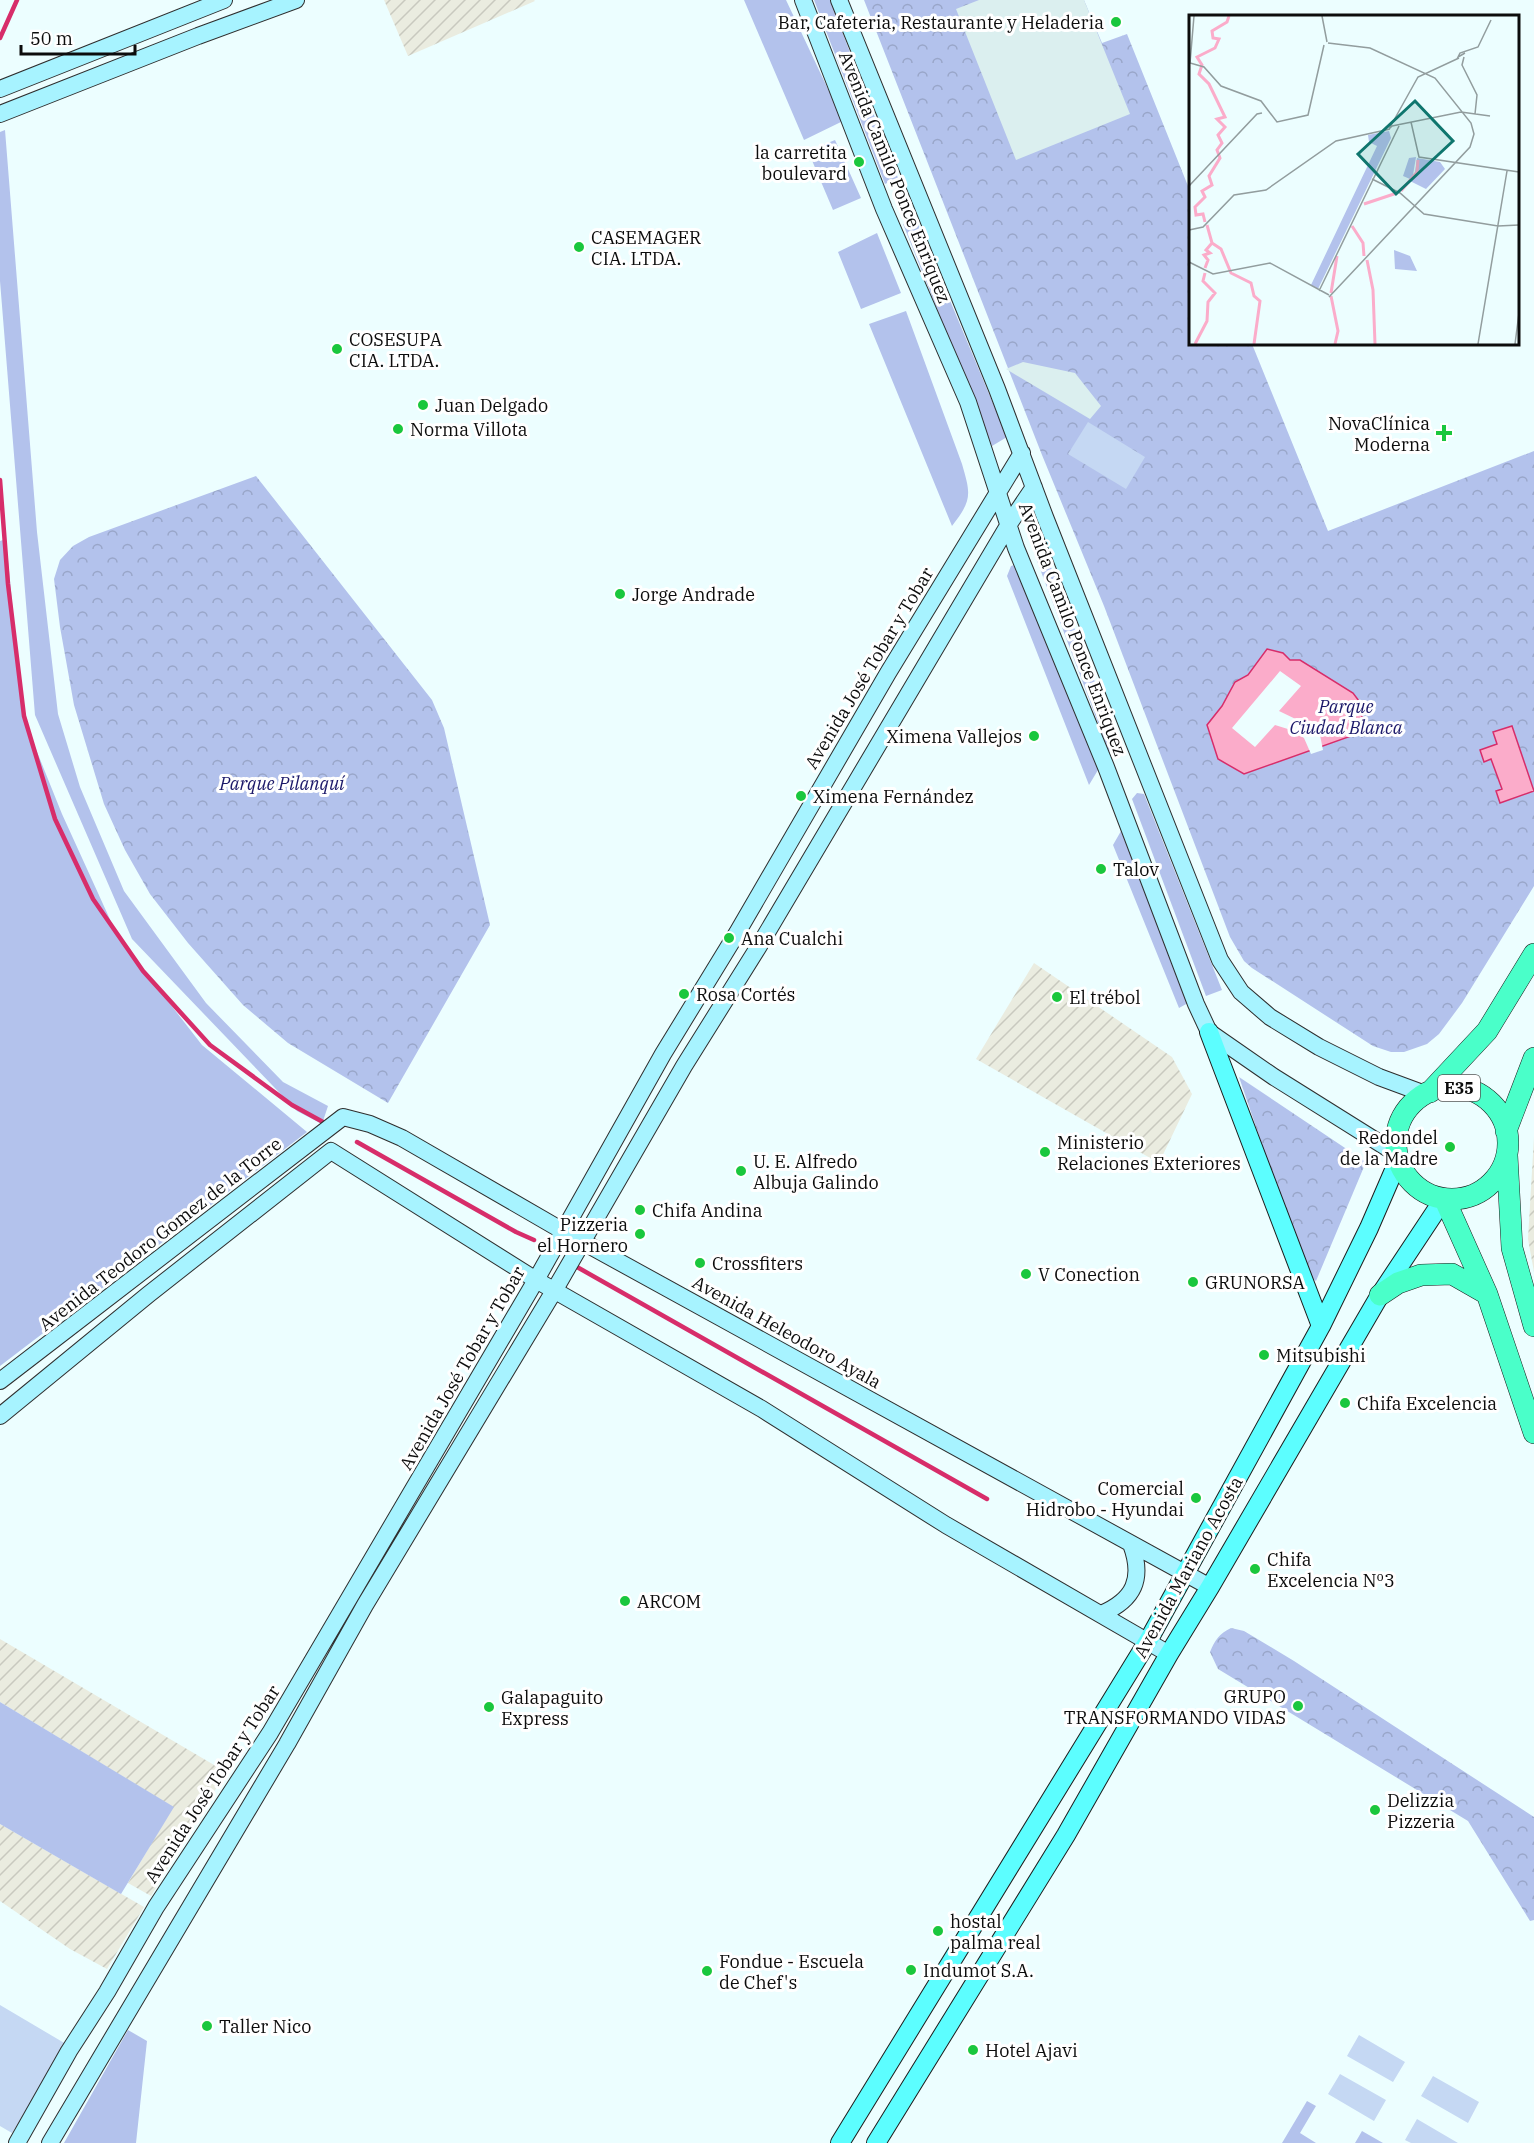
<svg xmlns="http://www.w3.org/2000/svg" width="1534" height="2143" font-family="'IBM Plex Serif',serif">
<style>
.industrial{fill:url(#industrial-furrows)}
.grass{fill:#b3c2ec}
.park{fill:url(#park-crowns)}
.pitch{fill:#c5d8f3}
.plaza{fill:#dbefef}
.water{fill:#fbacca;stroke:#d72d6a;stroke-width:1.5}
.pier{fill:#ecfeff}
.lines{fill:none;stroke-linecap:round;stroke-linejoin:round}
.stream{stroke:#d72d6a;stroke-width:4.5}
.secondary-casing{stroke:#2e2e2e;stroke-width:18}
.primary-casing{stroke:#1d1d1d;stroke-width:20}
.highway-casing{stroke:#1d1d1d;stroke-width:22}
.secondary{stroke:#a7f3ff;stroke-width:16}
.primary{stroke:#5cfeff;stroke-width:18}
.highway{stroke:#4affc9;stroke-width:21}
.poi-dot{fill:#1ac73d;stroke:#fff;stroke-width:2}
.labels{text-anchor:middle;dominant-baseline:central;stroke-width:6;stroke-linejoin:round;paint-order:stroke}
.shield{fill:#fff;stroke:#555;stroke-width:1.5}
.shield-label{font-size:16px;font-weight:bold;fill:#0c0c0c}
.poi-label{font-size:18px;fill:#0c0c0c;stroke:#fff;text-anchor:start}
.street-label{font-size:18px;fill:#0c0c0c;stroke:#fff}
.park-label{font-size:18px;font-style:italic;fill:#1b1869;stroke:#fff}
.inset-river{fill:none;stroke:#fbacca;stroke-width:3}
.inset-road{fill:none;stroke:#929d9e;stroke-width:1.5}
.view{fill:#0f766e;fill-opacity:0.15;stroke:#0f766e;stroke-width:3}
.inset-edge{fill:none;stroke:#0c0c0c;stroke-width:3}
</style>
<defs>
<pattern id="industrial-furrows" width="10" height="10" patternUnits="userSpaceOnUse" patternTransform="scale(1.5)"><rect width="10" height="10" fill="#eaece0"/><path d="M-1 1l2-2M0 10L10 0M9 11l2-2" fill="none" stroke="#c8c9bf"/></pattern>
<pattern id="park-crowns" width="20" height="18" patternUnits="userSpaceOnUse" patternTransform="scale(1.5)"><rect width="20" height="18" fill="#b3c2ec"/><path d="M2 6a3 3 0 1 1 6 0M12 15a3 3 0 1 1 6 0" fill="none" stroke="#99a6c9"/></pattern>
</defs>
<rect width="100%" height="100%" fill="#ecfeff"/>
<path class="industrial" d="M384 0H534L535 1 408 56Z
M1034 963 1172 1057 1192 1094 1159 1163 976 1059Z
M1534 1137V1272L1528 1239Z
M0 1639 226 1772 151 1896 128 1883 173 1807 0 1702Z
M0 1824 144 1907 107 1969 70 1949 0 1901Z"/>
<path class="grass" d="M744 0H786L843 121 804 140Z
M814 0H830L898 178 885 184Z
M5 130 37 532 58 714 80 787 124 891 206 1003 283 1082 328 1106 322 1124 297 1111 132 939 35 715 0 281V132Z
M835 140 861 198 833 210 808 151Z
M916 219 1007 437 992 446 903 224Z
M877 233 901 293 861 309 838 252Z
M906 311 962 464C971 495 972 500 952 526L869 324Z
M6 539 23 717 62 814 118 937 202 1045 307 1132 0 1366V541Z
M1041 541 1119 745 1109 752 1034 553Z
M1018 564 1098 770 1089 785 1007 576 1011 566Z
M1137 793 1144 794 1222 990 1206 996 1132 799Z
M1121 831 1188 1003 1179 1008 1113 845Z
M0 1702 174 1807 121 1894 0 1824Z
M128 2030 147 2041 136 2143H64Z
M1307 2101 1316 2106 1300 2133 1316 2143H1282Z
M1362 2131 1383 2143H1355Z"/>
<path class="park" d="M864 0H1084L1102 43 1127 34 1190 191V344H1252L1328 531 1534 451V886L1462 1003 1439 1034 1427 1044 1404 1052H1391L1373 1046 1252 968 1244 961 1230 937 1104 606 1042 455Z
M256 476 432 700 444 728 490 925 388 1103 288 1043 243 1005 188 943 150 894 125 850 104 804 74 705 60 627 54 579 60 560 73 546 89 537Z
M1239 1077 1366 1162 1316 1281 1306 1274Z
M1231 1628 1244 1631 1294 1661 1534 1817V1920L1530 1921 1468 1821 1218 1669 1210 1652C1215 1640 1219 1634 1231 1628Z"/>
<path class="pitch" d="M1088 422 1145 457 1126 489 1068 454Z
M0 2005 66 2044 12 2133 0 2126Z
M1359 2035 1405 2062 1393 2082 1347 2056Z
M1340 2074 1386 2100 1374 2121 1328 2094Z
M1433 2076 1479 2102 1468 2123 1421 2096Z
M1417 2119 1458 2143H1411L1405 2140Z"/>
<path class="plaza" d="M979 0H1084L1130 114 1016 160 956 9Z
M1023 362 1075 373 1101 406 1090 419 1006 369Z"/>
<path class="water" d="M1267 649 1283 653 1290 660H1300L1353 693 1362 705V722L1354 735 1244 774 1218 759 1207 725 1222 706 1235 682 1248 675Z
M1512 726 1534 791 1500 803 1496 791 1502 789 1491 759 1484 762 1480 750 1497 744 1493 732Z"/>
<path class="pier" d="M1280 671 1301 686 1279 711 1308 725 1320 735 1323 750 1311 754 1304 738 1291 730 1275 725 1255 747 1232 728Z"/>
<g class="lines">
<path class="stream" d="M0 38 17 0
M0 480 8 584 24 716 55 819 93 899 143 971 210 1045 292 1105 323 1122
M357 1142 516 1232 534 1240
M577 1267 987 1499"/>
<g class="secondary-casing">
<path id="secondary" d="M803 0 884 209 968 402 1016 548 1106 767 1196 1004 1209 1032 1274 1077 1397 1154
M839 0 997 389 1045 517 1220 960 1241 992 1270 1017 1319 1047 1379 1077 1425 1094
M0 89 224 0
M0 114 198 36 296 0
M0 1381 343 1117 370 1124 402 1138 563 1231 1210 1587
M0 1416 149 1294 331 1151 536 1280 762 1409 946 1525 1169 1654
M1101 1614C1134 1600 1144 1579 1131 1544
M17 2143 69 2051 107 1992 156 1907 270 1733 536 1280 663 1054 737 933 888 673 1022 453
M50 2143 287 1744 365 1605 554 1291 684 1066 759 946 1009 524 1034 487"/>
</g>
<g class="primary-casing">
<path id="primary" d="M1209 1032 1321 1326
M840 2143 1148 1641 1321 1326 1369 1228 1398 1161
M876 2143 1066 1835 1169 1654 1210 1587 1380 1295 1443 1200"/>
</g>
<g class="highway-casing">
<path id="highway" d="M1396 1143a56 56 0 1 1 112 0a56 56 0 1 1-112 0Z
M1430 1092 1487 1031 1534 954
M1506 1131 1534 1058
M1507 1155 1512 1248 1534 1326
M1445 1200 1487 1294 1534 1433
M1380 1295 1398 1283 1421 1275 1452 1274 1487 1294"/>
</g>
<use href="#secondary" class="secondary"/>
<use href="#primary" class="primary"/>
<use href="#highway" class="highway"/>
</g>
<g class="poi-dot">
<circle cx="1116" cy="22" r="6"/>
<circle cx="859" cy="162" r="6"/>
<circle cx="579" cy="247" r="6"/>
<circle cx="337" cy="349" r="6"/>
<circle cx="423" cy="405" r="6"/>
<circle cx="398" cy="429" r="6"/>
<path d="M1441 424h6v6h6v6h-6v6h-6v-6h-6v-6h6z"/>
<circle cx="620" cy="594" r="6"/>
<circle cx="1034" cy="736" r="6"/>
<circle cx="801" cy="796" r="6"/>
<circle cx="1101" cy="869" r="6"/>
<circle cx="729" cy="938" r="6"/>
<circle cx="684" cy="994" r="6"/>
<circle cx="1057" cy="997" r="6"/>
<circle cx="1450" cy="1147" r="6"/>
<circle cx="1045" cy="1152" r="6"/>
<circle cx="741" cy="1171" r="6"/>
<circle cx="640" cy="1210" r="6"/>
<circle cx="640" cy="1234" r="6"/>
<circle cx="700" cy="1263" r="6"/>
<circle cx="1026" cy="1274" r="6"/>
<circle cx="1193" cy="1282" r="6"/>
<circle cx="1264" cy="1355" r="6"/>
<circle cx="1345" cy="1403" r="6"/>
<circle cx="1196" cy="1498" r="6"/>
<circle cx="1255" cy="1569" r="6"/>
<circle cx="625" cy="1601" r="6"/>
<circle cx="1298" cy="1706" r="6"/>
<circle cx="489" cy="1707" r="6"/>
<circle cx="1375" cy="1810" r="6"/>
<circle cx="938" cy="1931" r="6"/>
<circle cx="911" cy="1970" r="6"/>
<circle cx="707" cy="1971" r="6"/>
<circle cx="207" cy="2026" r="6"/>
<circle cx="973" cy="2050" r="6"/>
</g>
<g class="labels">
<rect class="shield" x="1438" y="1075" width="42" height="26" rx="4.5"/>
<g class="shield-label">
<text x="1459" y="1088">E35</text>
</g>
<g class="poi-label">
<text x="1104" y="22" text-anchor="end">Bar, Cafeteria, Restaurante y Heladeria</text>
<text x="847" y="152" text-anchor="end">la carretita<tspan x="847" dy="21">boulevard</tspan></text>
<text x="591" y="237">CASEMAGER<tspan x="591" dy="21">CIA. LTDA.</tspan></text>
<text x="349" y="339">COSESUPA<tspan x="349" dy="21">CIA. LTDA.</tspan></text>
<text x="435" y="405">Juan Delgado</text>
<text x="1430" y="423" text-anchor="end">NovaClínica<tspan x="1430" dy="21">Moderna</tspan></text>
<text x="410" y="429">Norma Villota</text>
<text x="632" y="594">Jorge Andrade</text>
<text x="1022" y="736" text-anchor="end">Ximena Vallejos</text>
<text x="813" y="796">Ximena Fernández</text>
<text x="1113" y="869">Talov</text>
<text x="741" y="938">Ana Cualchi</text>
<text x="696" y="994">Rosa Cortés</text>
<text x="1069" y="997">El trébol</text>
<text x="1438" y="1137" text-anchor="end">Redondel<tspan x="1438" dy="21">de la Madre</tspan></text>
<text x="1057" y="1142">Ministerio<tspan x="1057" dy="21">Relaciones Exteriores</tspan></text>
<text x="753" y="1161">U. E. Alfredo<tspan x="753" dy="21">Albuja Galindo</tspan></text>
<text x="652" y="1210">Chifa Andina</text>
<text x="628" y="1224" text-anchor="end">Pizzeria<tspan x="628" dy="21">el Hornero</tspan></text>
<text x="712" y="1263">Crossfiters</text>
<text x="1038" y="1274">V Conection</text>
<text x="1205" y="1282">GRUNORSA</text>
<text x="1276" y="1355">Mitsubishi</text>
<text x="1357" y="1403">Chifa Excelencia</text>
<text x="1184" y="1488" text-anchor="end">Comercial<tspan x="1184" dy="21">Hidrobo - Hyundai</tspan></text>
<text x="1267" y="1559">Chifa<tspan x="1267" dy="21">Excelencia Nº3</tspan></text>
<text x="637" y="1601">ARCOM</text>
<text x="1286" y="1696" text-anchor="end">GRUPO<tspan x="1286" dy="21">TRANSFORMANDO VIDAS</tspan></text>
<text x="501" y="1697">Galapaguito<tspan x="501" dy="21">Express</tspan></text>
<text x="1387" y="1800">Delizzia<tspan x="1387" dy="21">Pizzeria</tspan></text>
<text x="950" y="1921">hostal<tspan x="950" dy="21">palma real</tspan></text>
<text x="719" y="1961">Fondue - Escuela<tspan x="719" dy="21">de Chef's</tspan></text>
<text x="923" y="1970">Indumot S.A.</text>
<text x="219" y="2026">Taller Nico</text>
<text x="985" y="2050">Hotel Ajavi</text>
</g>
<g class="street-label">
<text transform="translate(895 177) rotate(68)">Avenida Camilo Ponce Enriquez</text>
<text transform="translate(1073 629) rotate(69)">Avenida Camilo Ponce Enriquez</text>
<text transform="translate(869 668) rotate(-59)">Avenida José Tobar y Tobar</text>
<text transform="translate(160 1234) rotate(-38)">Avenida Teodoro Gomez de la Torre</text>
<text transform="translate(787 1332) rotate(29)">Avenida Heleodoro Ayala</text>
<text transform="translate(462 1368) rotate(-60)">Avenida José Tobar y Tobar</text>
<text transform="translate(1188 1567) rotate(-61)">Avenida Mariano Acosta</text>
<text transform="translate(212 1784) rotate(-57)">Avenida José Tobar y Tobar</text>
</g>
<g class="park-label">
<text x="1346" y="706">Parque<tspan x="1346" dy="21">Ciudad Blanca</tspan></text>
<text x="282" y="783">Parque Pilanquí</text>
</g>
</g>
<g transform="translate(1189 15)">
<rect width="330" height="330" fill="#ecfeff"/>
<path d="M228 143 251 147 256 154 237 174 221 166 211 176 226 158Z" fill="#b3c2ec"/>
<path d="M200 116 202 123 129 274 122 270 188 131 180 127 179 120ZM227 142 224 160 221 164 214 161 220 143ZM205 235 221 241 228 256 206 254Z" fill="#b3c2ec"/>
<path class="inset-river" d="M212 176 228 157 229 145M175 189 208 178M16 207 14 199 7 200 6 192 16 182 13 176 23 170 20 161 31 143 28 135 33 128 29 120 36 112 28 104 36 102 20 69 10 59 13 50 8 42 26 33 30 24 24 23 23 16 38 7 40 1M18 210 23 228M163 211 174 228 175 241M178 245 184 275 186 329M16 253 19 245 15 240 21 238 17 235 23 228 32 234 42 258 62 268 65 281 71 286 65 329M142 278 148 241M142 281 149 316 146 329M6 329 18 306 19 287 26 278 14 266 16 258"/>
<path class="inset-road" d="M5 1 1 48 15 52 32 71 72 86 88 107 119 100 135 30M133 1 138 27M139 28 181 33 246 63 282 108 285 119 281 132 140 282M276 38 269 42 271 38 289 32 302 5M275 42 273 50 288 80 286 99M222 107 230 142 330 157M203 111 272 97 301 101M203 111 200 114 229 62 270 43M183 164 211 178 235 199 309 211 330 210M0 171 68 99 73 98M0 215 14 212 45 180 77 175 147 126 201 114M0 247 24 259 81 248 140 280M130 276 210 111M289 329 318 156M326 329 330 298"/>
<path class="view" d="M226 86 264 126 207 179 169 139Z"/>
<rect width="330" height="330" class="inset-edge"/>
</g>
<path d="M21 45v9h114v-9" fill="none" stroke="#0c0c0c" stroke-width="3"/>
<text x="30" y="45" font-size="18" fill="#0c0c0c" stroke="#ffffff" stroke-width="4.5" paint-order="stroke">50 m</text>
</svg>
